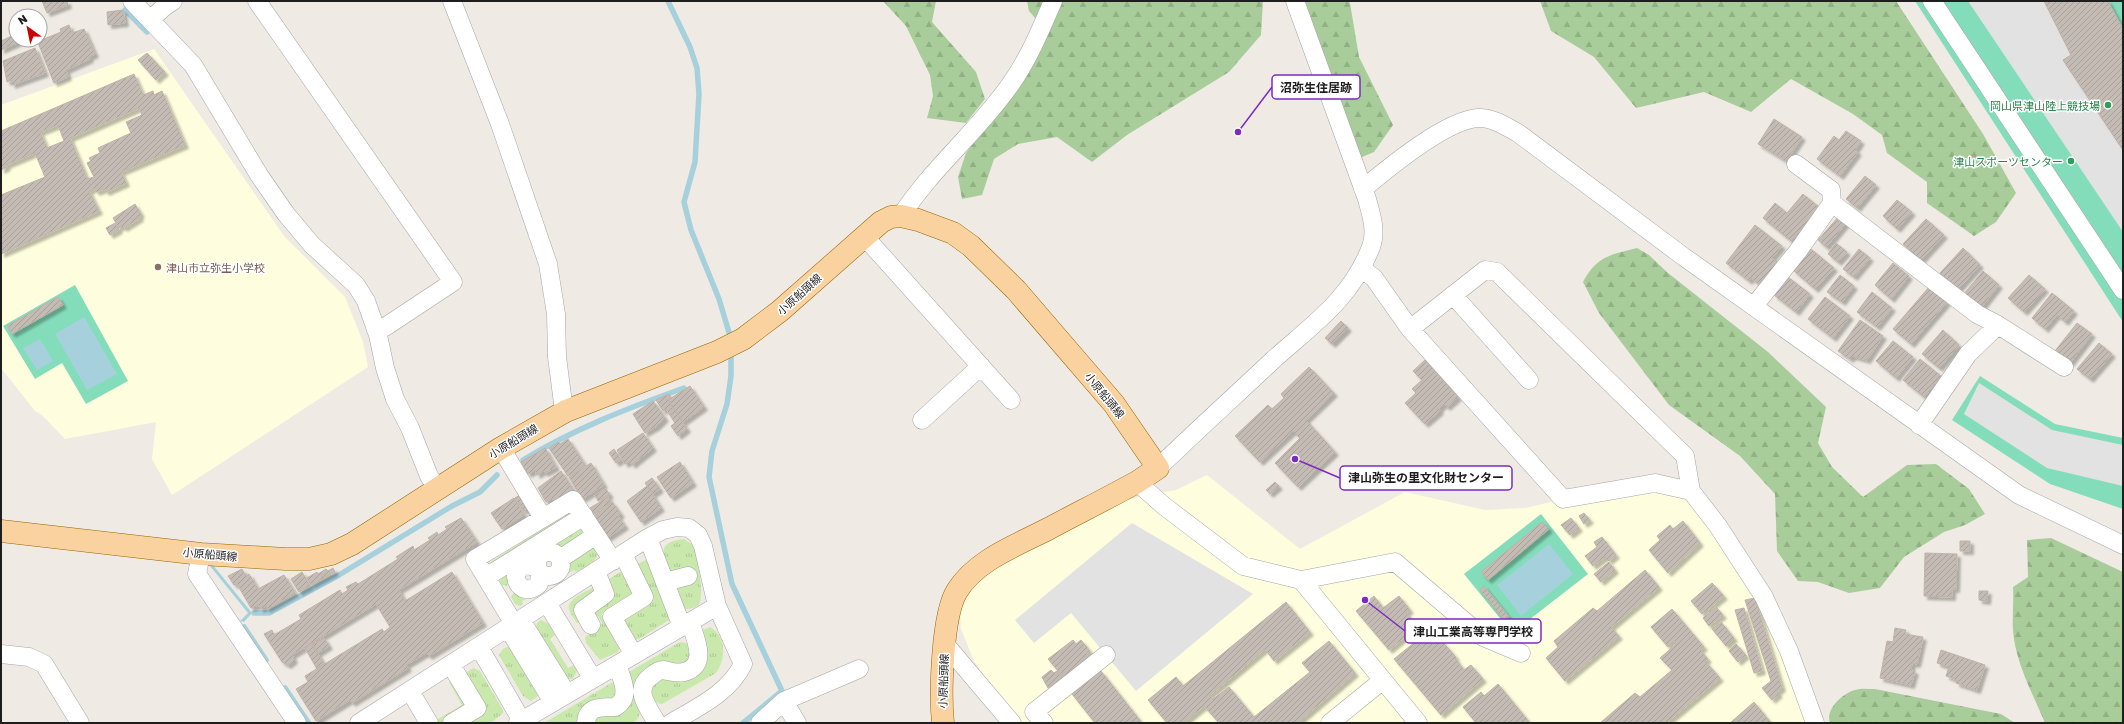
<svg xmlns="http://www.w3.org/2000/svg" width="2124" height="724" font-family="'Golos Text','Noto Sans JP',sans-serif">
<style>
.education{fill:#fefede}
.grass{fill:url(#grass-tufts)}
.forest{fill:url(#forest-firs)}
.pitch{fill:#84ddba}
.parking{fill:#e2e2e2}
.water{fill:#a6d0dc}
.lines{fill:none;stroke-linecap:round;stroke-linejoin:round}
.stream{stroke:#a6d0dc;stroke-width:5.5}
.building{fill:url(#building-hatch);stroke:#c0b2a7;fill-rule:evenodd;filter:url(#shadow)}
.minor-casing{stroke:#a5a5a5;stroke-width:19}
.major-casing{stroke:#956403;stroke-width:23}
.minor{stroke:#fff;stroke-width:18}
.major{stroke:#fad29f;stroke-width:22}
.leisure-dot{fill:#2e9e5b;stroke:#fff;stroke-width:1.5}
.education-dot{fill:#8d6e63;stroke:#fff;stroke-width:1.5}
.labels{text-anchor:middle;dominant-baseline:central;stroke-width:3;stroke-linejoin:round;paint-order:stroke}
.leisure-label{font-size:11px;fill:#27864d;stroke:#fff;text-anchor:end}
.education-label{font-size:11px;fill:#785e54;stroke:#fff;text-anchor:start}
.street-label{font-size:11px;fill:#1e1e1e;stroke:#fff}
.leader{fill:none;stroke:#7b2cbf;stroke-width:1.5}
.callout-dot{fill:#7b2cbf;stroke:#fff;stroke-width:1.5}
.callout{fill:#fff;stroke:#7b2cbf;stroke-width:1.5}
.callout-label{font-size:12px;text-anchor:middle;font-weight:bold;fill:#1e1e1e}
</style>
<defs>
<pattern id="grass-tufts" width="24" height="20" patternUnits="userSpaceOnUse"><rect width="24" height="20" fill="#c9e8ab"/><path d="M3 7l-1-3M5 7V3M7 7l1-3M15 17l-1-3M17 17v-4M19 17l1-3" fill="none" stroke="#acc793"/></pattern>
<pattern id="forest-firs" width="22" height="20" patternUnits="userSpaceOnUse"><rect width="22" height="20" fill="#a9cd9a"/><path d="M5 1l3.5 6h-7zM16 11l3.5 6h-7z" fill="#91b084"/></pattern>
<pattern id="building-hatch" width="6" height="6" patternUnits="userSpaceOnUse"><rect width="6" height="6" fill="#c4bbb4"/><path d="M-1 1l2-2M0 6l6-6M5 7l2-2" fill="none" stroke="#a8a09a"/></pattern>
<filter id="shadow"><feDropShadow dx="3.5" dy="3.5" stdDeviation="1" flood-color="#0004"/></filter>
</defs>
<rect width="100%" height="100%" fill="#efebe4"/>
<path class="education" d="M154 49 284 236 345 297 363 342 368 367 172 495 152 459 156 422 65 439 42 415 35 411 1 368V105Z
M1207 475 1300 549 1405 492 1485 510 1526 508 1563 499 1670 484 1727 537 1815 723H1020L993 689 974 661 961 629 960 614 963 602 969 591 981 578 999 564 1124 500 1176 490Z"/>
<path class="grass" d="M569 512 572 514 490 564 489 563Z
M582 528 586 536 559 553C556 551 552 549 548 549 539 550 516 579 506 586L502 585 498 578Z
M684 539 693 545C697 556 705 594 699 604 696 608 690 609 685 609L676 588 694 581 689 567 670 572C662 553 657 542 684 539Z
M593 545 598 552C597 563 584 567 576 572L574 570 522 601 523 604 520 606 515 604 511 597 513 594C521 589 535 580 544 579 552 578 555 579 562 574L565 562Z
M646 560 650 565 669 620 639 639 635 640 623 623 625 616 654 599 639 573 637 564Z
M620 572 622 573 634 594 601 615 619 648 618 652 600 660 586 643 585 637 601 625 602 623 598 616 591 617 606 581Z
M596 587 583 623H577C574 619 570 614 569 608 567 599 589 589 596 587Z
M541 620 549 624 555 635 550 639 568 668 574 665 577 671 573 679H568L536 628 537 623Z
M710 627C727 637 726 659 716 673L662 704C654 703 652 699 649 692L654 679 688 677 700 631Z
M680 642 691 644 693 654 688 664 661 665 637 720 632 723H590L591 718 609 713 629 672Z
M513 644 541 694 531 701 523 696 499 655 503 649Z
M473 668 480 671 503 710V713L491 723H464L466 673Z
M451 681 469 706 443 723H436L438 719 462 705 449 682Z
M613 682H615L619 697 582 723H544Z"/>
<path class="forest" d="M883 1H936L932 22 976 72 985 99 966 123 927 118 933 96 930 75 906 26Z
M1027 1H1263L1261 35 1229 72 1127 135 1092 162 1057 137 1018 144 994 159 982 195 962 199 958 177 966 153 1038 55 1047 32 1029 11Z
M1286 1H1348L1350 3 1359 57 1393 125 1374 152 1348 163 1336 83 1294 24Z
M1540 1H1896L1983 134 2016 193 1996 222 1974 236 1927 203V182L1887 153 1882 135 1853 114 1791 79 1751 112 1704 92 1636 108 1594 57 1551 31Z
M1637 248 1649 255 1668 273 1768 352 1826 407 1818 443 1832 467 1863 497 1907 465 1936 464 1969 489 1985 514 1965 525 1944 532 1904 557 1880 588 1849 593 1818 582 1798 581 1777 551 1775 494 1740 456 1669 405 1599 313 1583 282C1597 256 1610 255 1637 248Z
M2051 538 2123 572V723H2045C2033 694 2015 662 2013 630 2012 616 2014 601 2013 587L2028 577 2027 540Z
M1875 689 2001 714 2015 723H1830C1825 709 1843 693 1855 690 1861 688 1869 689 1875 689Z"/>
<path class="pitch" d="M1915 1H2123V322Z
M75 285 128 381 86 404 62 363 35 379 3 326Z
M1980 376 2055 424 2123 438V509L2050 484 1952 420Z
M1541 514 1588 574 1512 633 1464 574Z"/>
<path class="parking" d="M1968 1H2044L2071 55 2063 60 2123 150V232Z
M1979 383 2052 430 2123 445V486L2047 468 1964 414Z
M1132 523 1253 594 1136 691 1071 613 1034 643 1015 620Z"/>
<path class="water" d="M84 317 117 374 87 390 55 334Z
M40 339 53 361 37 370 23 348Z
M1549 544 1573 574 1521 616 1497 585Z
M213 565 252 613 244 622 240 621 248 613 210 566Z"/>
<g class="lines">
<path class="stream" d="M668 1 690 47 697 68 699 94 695 162 684 202 691 230 719 299 731 339
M125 10 147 32
M731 351V376L727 404 712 451 709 477 732 584 782 691 743 723
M523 460C574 429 628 408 684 388
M254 613H269L339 575 452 506 480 492 497 475
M244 627 266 660
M285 688 308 722"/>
</g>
<path class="building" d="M42 1H67L68 5 47 13Z
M2044 1H2108L2123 29V150L2063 60 2071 55Z
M123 10 125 23 108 25 107 12Z
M69 25 72 33 84 29 95 54 89 57 90 59 66 70 68 77 54 83 37 40H40V36L43 35 44 39 61 32 60 29Z
M16 34V40L19 42 1 50V41Z
M35 48 45 73 12 85 11 80 7 82 3 61Z
M147 53 165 72 156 80 138 60Z
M134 74 143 95 153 91 154 95 162 91 185 145 121 172 126 183 106 192 104 189 96 192 94 188 89 191 99 211 1 254V195L45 177 35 153 6 165 7 167 1 170V131ZM139 108 142 115 126 122 131 133 98 148 100 153 89 158 91 161 87 163 94 177 87 179 70 138ZM58 125 64 141 47 148 40 132Z
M1774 119 1802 137 1786 161 1758 144Z
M1846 131 1861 141 1855 150 1858 152 1840 176 1817 159 1834 136 1839 140Z
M1865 176 1876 185 1857 208 1846 199Z
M1803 194 1819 207 1791 241 1763 218 1775 203 1787 213Z
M1897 200 1912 212 1897 229 1883 216Z
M135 204 141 214 139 216 140 218 124 228 122 226 119 228 113 218Z
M1839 216 1847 222 1826 247 1818 240Z
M1926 219 1944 235 1921 260 1903 244Z
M115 223 119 230 110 235 106 228Z
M1755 225 1782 246 1772 258 1781 265 1764 288 1751 278 1749 281 1726 263Z
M1836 243 1847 252 1838 262 1828 254Z
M1963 248 1980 265 1958 289 1940 273Z
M1811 249 1834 268 1815 289 1793 270Z
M1859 249 1870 258 1854 277 1843 269Z
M1893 263 1909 276 1891 299 1875 285Z
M1983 271 1999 285 1980 309 1963 295Z
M1840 275 1854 286 1842 302 1827 292Z
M2029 275 2045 289 2024 312 2008 298Z
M1788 277 1810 294 1796 312 1774 295Z
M1929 287 1947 302 1911 344 1893 329Z
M1872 292 1892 308 1877 327 1857 312Z
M2052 293 2074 311 2065 322 2057 315 2045 329 2032 318Z
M58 297 63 305 12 334 7 326Z
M1825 297 1850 316 1833 338 1808 319Z
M1860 320 1883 336 1867 360 1853 356 1850 359 1838 351Z
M1341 321 1348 328 1332 344 1325 338Z
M2077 323 2092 334 2070 363 2055 351Z
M1943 330 1959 345 1939 368 1922 354Z
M1893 341 1913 357 1896 378 1876 361Z
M2099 343 2112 354 2090 379 2077 369Z
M1920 359 1941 376 1924 397 1903 380Z
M1425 360 1458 397 1447 407 1444 404 1439 409 1440 411 1425 424 1405 403 1416 393 1412 389 1422 380 1413 371Z
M1309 367 1334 393 1306 420 1335 452 1298 487 1275 463 1300 438 1293 431 1260 462 1235 436 1268 405 1272 409 1284 398 1281 394Z
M690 386 704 407 683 422 668 400Z
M669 394 671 397 668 400 687 429 678 436 671 426 675 423 666 409 663 411 656 400Z
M653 401 665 418 657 426 645 433 633 414Z
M643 433 653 448 632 465 630 461 625 464 617 450Z
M568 439 585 465 568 476 549 448 558 442 560 444Z
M545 448 556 467 545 473 543 471 537 475 535 470 528 474 521 462Z
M614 449 621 460 616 463 609 453Z
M680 462 693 483 671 498 657 477Z
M591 463 604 485 582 499 569 477Z
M561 471 573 489 554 501 552 498 546 502 538 488Z
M652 478 660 489 653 494 645 483Z
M1275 482 1279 486 1270 494 1266 490Z
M647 486 661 508 641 522 627 501Z
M606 489 610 495 598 501 595 495Z
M520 495 529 508 524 511 515 498Z
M608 497 611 502 593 514 590 508Z
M514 498 524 515 502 529 491 513Z
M612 502 621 514 618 516 625 526 607 538 593 517Z
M1584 513 1590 520 1584 524 1579 516Z
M461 518 477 542 399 590 405 601 452 572 483 623 429 656 426 653 406 665 408 668 352 703 350 700 316 721 296 689 308 682 305 676 382 629 384 632 390 627 376 604 292 655 294 660 288 665 282 662 264 634 272 630 274 635 301 619 299 615 340 590 342 594 348 590 346 587 356 582 358 584 398 559 396 557 413 546 414 550 430 540 428 538 437 532 438 535 447 529 445 527Z
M1571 518 1579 528 1570 535 1561 525Z
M1683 521 1700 543 1668 573 1649 550 1660 540 1657 536 1670 525 1673 529Z
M1542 522 1549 529 1488 580 1481 572Z
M1602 537 1616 555 1609 561 1605 557 1593 566 1585 556 1597 547 1594 542Z
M1960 541H1970V551H1960Z
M1925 553 1957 554 1956 589H1952V597L1924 596Z
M1609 562 1615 570 1601 582 1594 574Z
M333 568 335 572 311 585 307 578 317 572 318 574 326 569 328 571Z
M242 569 246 576 249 574 258 589 284 575 295 593 267 609 266 606 261 609 258 605 251 608 237 584 234 585 228 576Z
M1645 570 1659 587 1611 627 1619 636 1565 681 1546 658 1558 647 1554 641 1593 608 1597 611Z
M302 572 310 586 299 592 291 579Z
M1712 583 1724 596 1702 614 1691 601Z
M1484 586 1509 617 1504 620 1480 590Z
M1979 591H1988L1987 601 1979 600Z
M1374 596 1383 608 1399 596 1410 610 1406 613 1418 626 1389 650 1356 611Z
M1755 598 1782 688 1777 692 1779 694 1772 700 1762 688 1771 681 1745 600Z
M1286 602 1310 632 1274 661 1265 649 1210 695 1213 699 1229 687 1254 717 1310 672 1302 663 1329 641 1355 673 1297 723H1219L1204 706 1183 723H1167L1148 700 1176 677 1183 686Z
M1716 607 1723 615 1709 626 1703 618Z
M1744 608 1762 671 1754 673 1735 610Z
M1672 609 1704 647 1700 650 1708 659 1705 661 1720 678 1666 723H1600L1635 693 1640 697 1672 670 1660 658 1676 644 1674 641 1668 647 1651 627Z
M1721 622 1734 638 1726 646 1712 629Z
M1895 628 1906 630 1905 634 1923 637 1917 664 1912 663 1911 670 1915 671 1911 685 1880 678 1887 641 1893 642Z
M1431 629 1456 657 1455 658 1464 670 1471 665 1483 679 1441 715 1394 659Z
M324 638 329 646 318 653 313 645Z
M1073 640 1076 644 1081 640 1090 651 1086 654 1088 657 1063 677 1048 659Z
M312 644 324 664 317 669 305 648Z
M1736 644 1746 655 1738 662 1729 651Z
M1941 650 1985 665 1977 690 1956 683 1957 680 1946 676 1949 667 1937 663Z
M1051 670 1054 673 1057 671 1062 677 1048 688 1042 677Z
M1101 671 1142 723H1095L1072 694Z
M1498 684 1530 723H1476L1463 707 1481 692 1484 696Z
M1754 702 1771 723H1730Z"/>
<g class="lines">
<g class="minor-casing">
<path id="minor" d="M132 1 193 65 259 175 286 214 312 245 356 285 366 301 378 335 385 368 395 399 410 428 429 476 437 488
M257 1 453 282 385 327 376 330
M452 1 500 124 548 264 556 314 557 357 563 403 566 411
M1932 1 2123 290
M150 20 164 7 173 1
M1796 164 1831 190 1832 203
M1363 189C1388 168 1446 120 1478 118 1492 117 1507 127 1518 133L1684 257 2019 495 2123 545
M901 216C932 168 977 132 1010 85 1028 60 1041 29 1053 1
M864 236 1011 400
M1361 268 1374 278 1410 329 1563 499 1655 483 1691 491 1718 526 1764 597 1789 651 1815 723
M1453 295 1529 380
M1754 306 1798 251 1832 203 1977 314 1998 325
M1410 329 1485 270 1497 272 1685 456 1691 491
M922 420 981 366
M1919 425 1968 354 1998 325 2064 367
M501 448 543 518
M1158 468C1196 431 1235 396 1273 360 1313 324 1351 299 1371 247 1377 231 1371 214 1367 199L1295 1
M1137 482 1164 506 1243 566 1301 580 1418 723
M648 538 682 627
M537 564a12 12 0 1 1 24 0a12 12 0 1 1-24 0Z
M201 554 197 574 297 723
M623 554 644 597 612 617 634 655
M560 559 596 535
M537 568 528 565 520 567 516 575C516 589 529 594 539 584L540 573
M486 577 584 516
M1301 580 1395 562 1483 637 1521 653
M665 582 688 576
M547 603 593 679
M521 620 567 694
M514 624 475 559 573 500 613 561
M591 625 583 610 605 594 596 571
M508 628 553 702
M945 644 1012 723
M479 647 523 723
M1 654 29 657 44 664 80 723
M451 665 477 708 452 723
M410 691 429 723
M784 701 859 669
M359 723 646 539 663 530 677 527 689 528 698 535 703 546 717 606 743 664C729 693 698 707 671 723
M518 723 717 606
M586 723C587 706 602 707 615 707 632 698 622 679 617 665
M657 723C649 709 633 690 650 677 654 674 658 670 663 670 670 671 677 674 684 672 709 665 695 638 690 622
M760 723 784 701 797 723
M1044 723 1034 712 1106 655
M1330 723 1383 680"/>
</g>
<g class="major-casing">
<path id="major" d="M1 531 201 554 286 559H309L331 554 352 544 501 448 566 411 717 352 743 339 780 311 881 222 891 217 901 216 918 220 953 233 971 246 1016 290 1114 404 1158 468 1137 482C1108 498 1078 513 1048 529 1017 545 976 560 957 591 942 615 940 694 943 723"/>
</g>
<use href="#minor" class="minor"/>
<use href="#major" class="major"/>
</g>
<g class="leisure-dot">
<circle cx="2108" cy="105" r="4"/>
<circle cx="2071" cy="161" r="4"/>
</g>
<circle class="education-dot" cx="158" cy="267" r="4"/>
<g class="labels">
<g class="leisure-label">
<text x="2100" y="105">岡山県津山陸上競技場</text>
<text x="2063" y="161">津山スポーツセンター</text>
</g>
<g class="education-label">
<text x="166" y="267">津山市立弥生小学校</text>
</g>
<g class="street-label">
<text transform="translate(799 294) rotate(-42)">小原船頭線</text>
<text transform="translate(1105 395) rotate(51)">小原船頭線</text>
<text transform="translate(513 441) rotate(-31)">小原船頭線</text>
<text transform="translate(210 554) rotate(5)">小原船頭線</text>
<text transform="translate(943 681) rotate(-88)">小原船頭線</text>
</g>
</g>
<path class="leader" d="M1238 132L1272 87M1295 459L1340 478M1365 600L1405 631"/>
<g class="callout-dot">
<circle cx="1238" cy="132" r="4"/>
<circle cx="1295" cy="459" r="4"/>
<circle cx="1365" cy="600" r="4"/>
</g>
<g class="callout">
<rect x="1272" y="75" width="88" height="24" rx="4"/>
<rect x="1340" y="466" width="172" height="24" rx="4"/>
<rect x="1405" y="619" width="136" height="24" rx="4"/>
</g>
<g class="callout-label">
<text x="1316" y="92">沼弥生住居跡</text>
<text x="1426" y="482">津山弥生の里文化財センター</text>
<text x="1473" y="636">津山工業高等専門学校</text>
</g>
<rect width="2124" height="724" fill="none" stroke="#1e1e1e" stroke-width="4"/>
<g transform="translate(28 28) rotate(327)"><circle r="19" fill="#ffffff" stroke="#a5a5a5"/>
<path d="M0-3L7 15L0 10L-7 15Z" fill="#c80405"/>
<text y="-6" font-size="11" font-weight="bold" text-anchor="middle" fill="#1e1e1e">N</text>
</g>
</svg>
